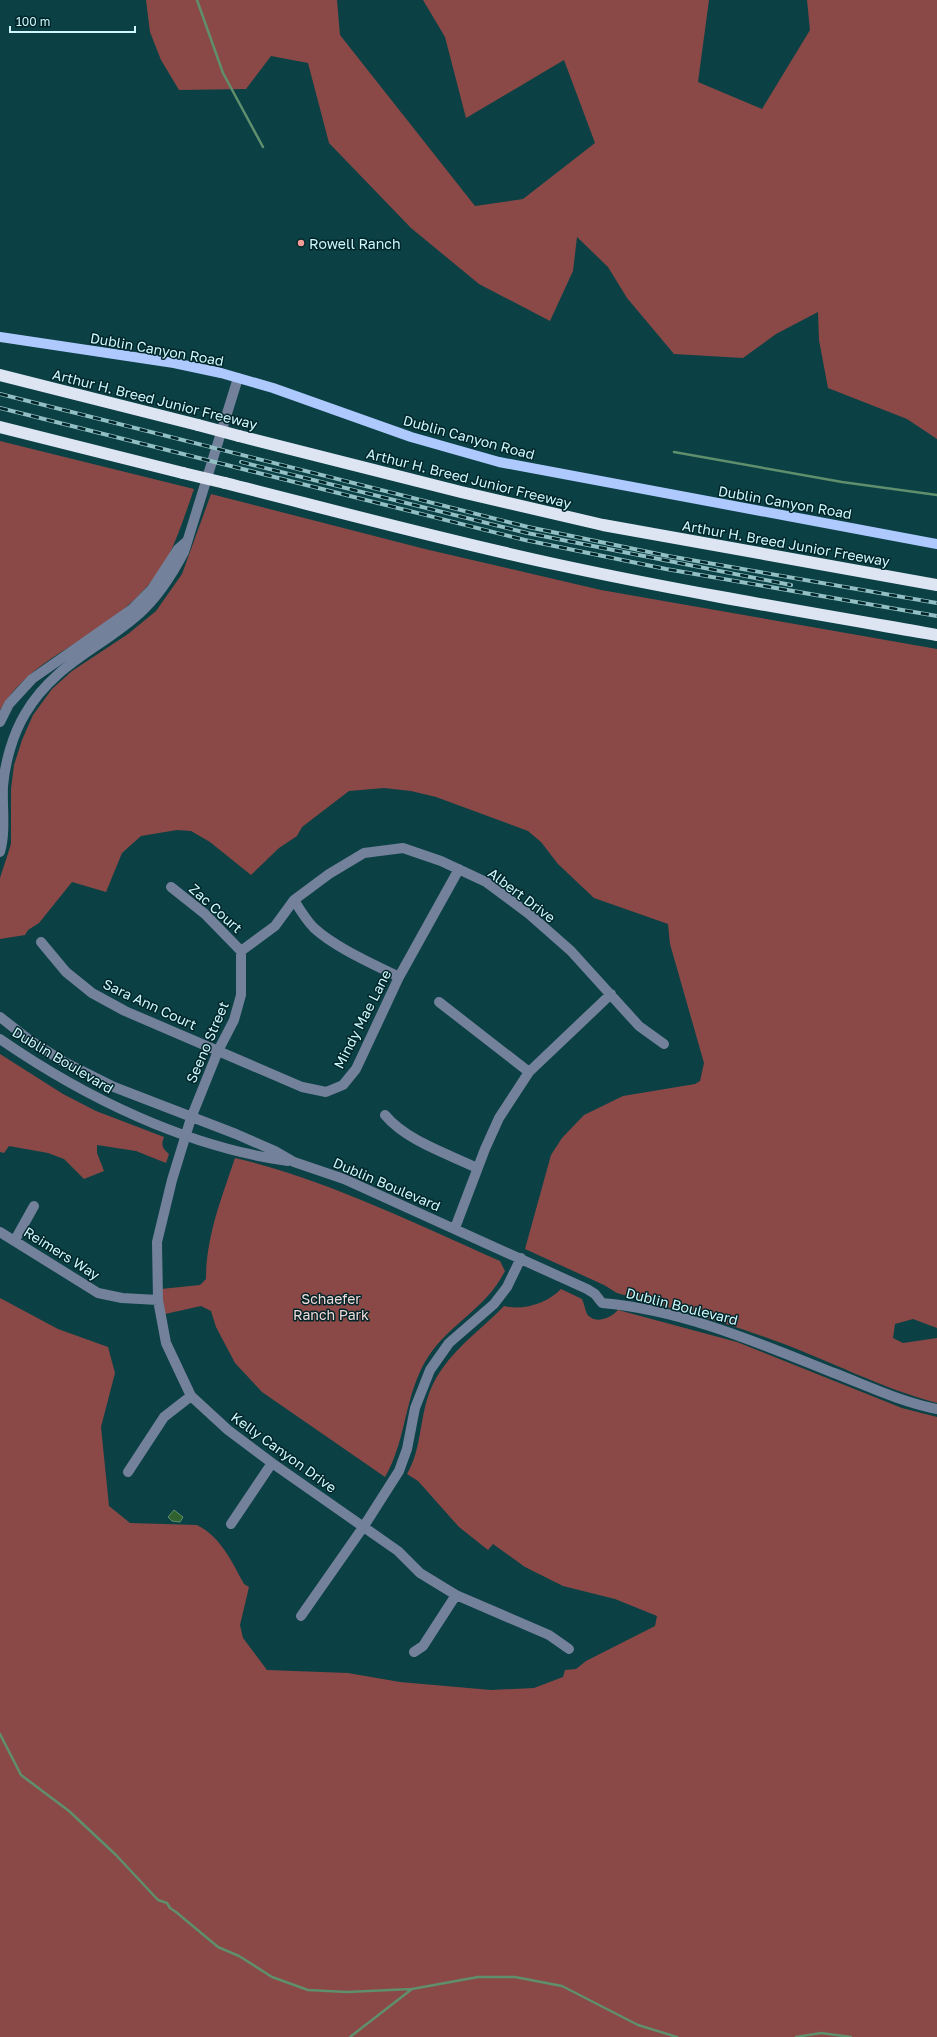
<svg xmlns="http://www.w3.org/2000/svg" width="937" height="2037" font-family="'Golos Text',sans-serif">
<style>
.green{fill:#8a4946}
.water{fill:#306230;stroke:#5f8f6d}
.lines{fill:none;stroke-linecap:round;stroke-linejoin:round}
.stream{stroke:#5f8f6d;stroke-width:2.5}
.minor{stroke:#74819b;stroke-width:10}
.major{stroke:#aec9fe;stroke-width:10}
.highway{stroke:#dee5f2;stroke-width:12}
.rail-casing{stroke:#91bfc3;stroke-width:4}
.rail{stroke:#002529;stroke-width:2.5;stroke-dasharray:8;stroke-linecap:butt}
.highway-bridge{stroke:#dee5f2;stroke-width:12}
.poi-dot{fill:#f59c96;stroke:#002529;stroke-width:1.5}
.labels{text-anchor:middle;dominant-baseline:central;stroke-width:3;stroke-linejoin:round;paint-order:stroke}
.poi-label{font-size:14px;fill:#cef8fc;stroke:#002529;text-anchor:start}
.street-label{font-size:14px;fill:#cef8fc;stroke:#002529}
.park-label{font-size:14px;fill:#f1dad8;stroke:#002529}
</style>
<rect width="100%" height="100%" fill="#0b4045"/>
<path class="green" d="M146 0H337L340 35 475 206 523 199 595 143 564 60 466 118 445 37 423 0H709L698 82 762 109 810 30 807 0H937V439L907 419 828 388 819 340 818 312 776 334 743 358 674 354 627 298 608 267 577 237 573 271 550 321 479 284 411 228 329 143 308 63 271 56 246 89 179 90 161 60 150 32Z
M0 441 194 489C186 512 178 537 167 559 154 583 130 605 109 621 70 649 25 667 0 710Z
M211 494 425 549 601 590 937 649V1328L913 1319 895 1324 893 1338 903 1343 937 1338V1403C880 1388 829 1360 773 1340 723 1321 669 1308 617 1293L604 1285 525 1249 551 1155 562 1138 584 1115 623 1096 695 1084 700 1081 704 1063 670 944 668 924 594 898 558 864 541 842 528 831 436 797 411 791 384 788 349 791 302 827 297 836 279 848 251 875 210 842 191 831 177 830 141 836 122 853 106 892 72 882 39 923 28 930 25 935 0 939V878L11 844V789L14 765 22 740 33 715 52 689 72 671 128 634 156 611 182 574Z
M0 1054 63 1094 96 1111 164 1137C161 1145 162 1148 169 1154L166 1163 136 1151 97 1145V1153L104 1171 84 1179 64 1159 48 1153 9 1146 4 1153 0 1152Z
M235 1158C325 1179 416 1224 500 1261L505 1271C485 1310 451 1322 428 1357 404 1394 407 1440 385 1477L262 1392 235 1363 216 1327 211 1311 201 1306 165 1314 161 1289 200 1285 206 1279C206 1236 222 1197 235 1158Z
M561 1289 582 1299C584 1303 585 1310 587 1314 595 1325 611 1318 618 1310L737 1342 902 1408 937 1417V2037H0V1298L58 1329 108 1347 115 1373 101 1427 109 1506 130 1523 197 1525C221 1537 232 1562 244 1584L249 1587 240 1625 243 1638 267 1670 348 1673 400 1682 491 1690 534 1688 563 1677 565 1670 576 1669 586 1661 655 1626 657 1616 615 1599 563 1586 525 1567 493 1544 488 1550 459 1527 418 1481 407 1474C422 1448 419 1419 430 1391 445 1354 478 1333 504 1306 523 1311 548 1303 561 1289Z"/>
<path class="water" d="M174 1510 183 1517 180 1522 172 1521 168 1517Z"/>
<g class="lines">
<path class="stream" d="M197 0 223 73 263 147
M674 452 842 482 937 495
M0 1734 21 1775 69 1811 116 1855 158 1900 167 1903 170 1908 176 1912 218 1947 239 1956 272 1977 308 1990 347 1992 412 1989 478 1977H515L562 1986 638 2025 677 2037
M350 2037 412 1989
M796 2037 821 2033 851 2037"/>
<path class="minor" d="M0 722 9 704 32 679 132 609 152 589 178 549 186 542
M0 852C6 831 2 807 3 786 5 762 13 734 25 714 54 664 100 649 140 613 159 596 172 575 184 552L238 378
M171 887 205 914 241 951
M294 900C300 910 306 920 314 928 336 948 373 964 399 977
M41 942 66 972 92 993 125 1011 302 1087 326 1092 343 1085 356 1069 399 977 459 869
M241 951V995L234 1020 218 1051 191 1118 172 1180 157 1242 158 1300 166 1343 191 1396 228 1430 272 1463 398 1551 420 1573 456 1595 549 1635 569 1649
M241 951 275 926 294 900 329 874 364 853 403 848 441 861 486 882 529 914 571 951 639 1026 664 1044
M439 1002 529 1072
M0 1017 28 1039 64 1062 114 1087 236 1134 275 1151 294 1162 344 1179 587 1289 595 1294 602 1303C683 1310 759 1343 834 1373 868 1386 901 1402 937 1409
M0 1039C84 1097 186 1147 288 1161
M385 1115C407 1141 446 1153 477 1168
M455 1228 485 1149 499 1118 529 1072 611 994
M0 1232 98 1293 122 1298 158 1300
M15 1240 34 1206
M128 1472 164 1417 191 1396
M231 1524 272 1463
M301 1616 364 1526 399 1471 407 1449 415 1408 430 1370 449 1343 494 1304 507 1287 521 1258
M414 1652 423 1646 456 1595"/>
<path class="major" d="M0 337 174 363 221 373 273 388 411 437 499 462 937 544"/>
<path class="highway" d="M0 375 198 425
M0 427 183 473
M239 436 461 492 603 525 937 585
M225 483C336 511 447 541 559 565 684 592 811 613 937 635"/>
<g class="rail-casing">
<path id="rail" d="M0 394 528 527 668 556 937 603
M0 408 525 540 666 569 937 616
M241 462 527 533 791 585"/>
</g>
<use href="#rail" class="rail"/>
<path class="highway-bridge" d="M198 425 239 436
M183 473 225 483"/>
</g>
<circle class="poi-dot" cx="301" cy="243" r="4"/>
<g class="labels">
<g class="poi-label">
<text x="309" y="243">Rowell Ranch</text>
</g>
<g class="street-label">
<text transform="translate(157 349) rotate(10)">Dublin Canyon Road</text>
<text transform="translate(155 399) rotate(14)">Arthur H. Breed Junior Freeway</text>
<text transform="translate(469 437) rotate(15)">Dublin Canyon Road</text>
<text transform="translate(469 478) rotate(14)">Arthur H. Breed Junior Freeway</text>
<text transform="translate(785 502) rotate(10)">Dublin Canyon Road</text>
<text transform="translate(786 543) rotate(10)">Arthur H. Breed Junior Freeway</text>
<text transform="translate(522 895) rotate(37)">Albert Drive</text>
<text transform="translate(216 908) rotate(42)">Zac Court</text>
<text transform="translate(150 1004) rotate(25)">Sara Ann Court</text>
<text transform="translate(362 1019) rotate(-63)">Mindy Mae Lane</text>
<text transform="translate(207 1042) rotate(-67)">Seeno Street</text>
<text transform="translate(63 1060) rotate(31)">Dublin Boulevard</text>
<text transform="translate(387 1184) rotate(23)">Dublin Boulevard</text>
<text transform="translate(62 1253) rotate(32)">Reimers Way</text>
<text transform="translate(682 1306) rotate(14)">Dublin Boulevard</text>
<text transform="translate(284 1452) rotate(36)">Kelly Canyon Drive</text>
</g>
<g class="park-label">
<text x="331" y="1298">Schaefer<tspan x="331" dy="16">Ranch Park</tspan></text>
</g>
</g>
<path d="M10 26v6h125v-6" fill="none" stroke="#cef8fc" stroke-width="2"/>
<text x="16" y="26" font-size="12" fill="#cef8fc" stroke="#002529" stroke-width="3" paint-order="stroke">100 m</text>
</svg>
